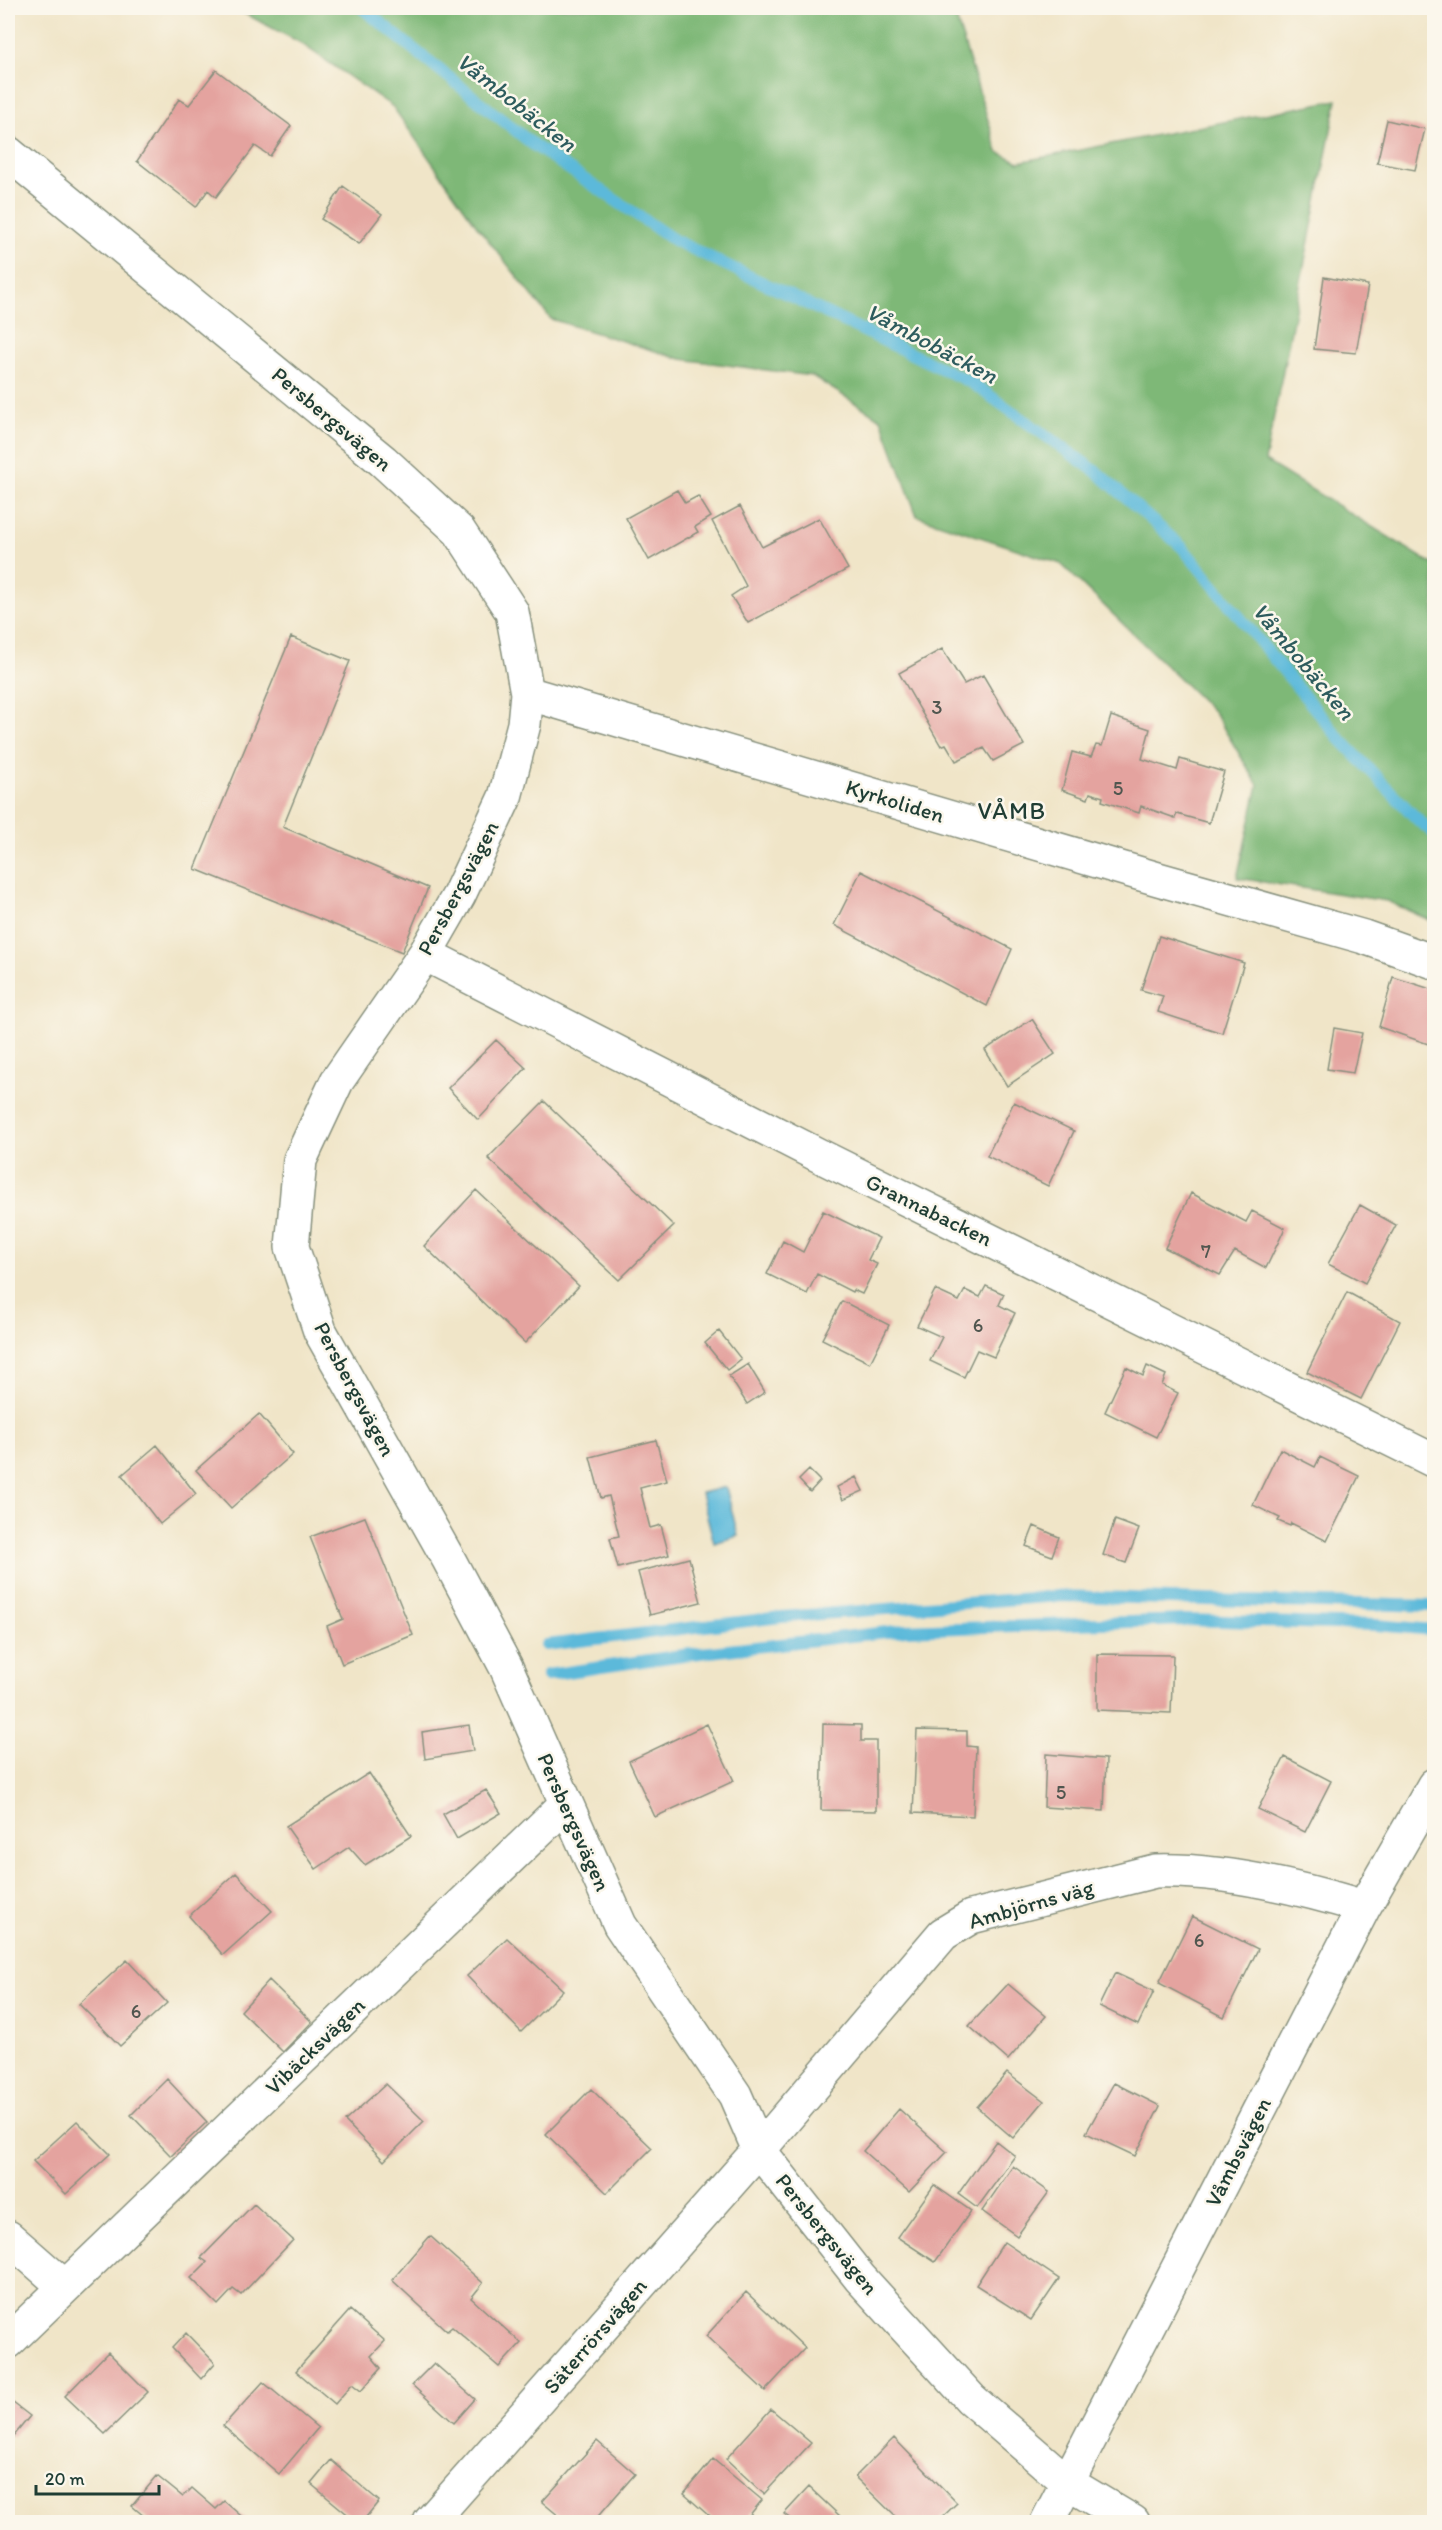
<svg xmlns="http://www.w3.org/2000/svg" width="1442" height="2530" font-family="Itim,sans-serif">
<style>
.forest{fill:#7eb877;stroke:#4e7a56;stroke-width:1.5}
.water{fill:#5cb9da;stroke:#3e7b87;stroke-width:1.5}
.lines{fill:none;stroke-linecap:round;stroke-linejoin:round}
.stream{stroke:#5cb9da;stroke-width:12}
.building{fill:#e4a39f}
.minor-casing{stroke:#88917e;stroke-width:36}
.minor{stroke:#fff;stroke-width:33}
.labels{text-anchor:middle;dominant-baseline:central;stroke-width:5;stroke-linejoin:round;paint-order:stroke}
.number-label{font-size:20px;fill:#50564f}
.street-label{font-size:22px;fill:#1f3d34;stroke:#fbf7ec}
.water-label{font-size:24px;font-style:italic;fill:#2e5c5e;stroke:#fbf7ec}
.neighbourhood-label{font-size:24px;letter-spacing:1.5px;fill:#1f3d34;stroke:#fbf7ec}
</style>
<rect width="100%" height="100%" fill="#fbf7ec"/>
<filter id="ink" filterUnits="userSpaceOnUse"><feTurbulence type="fractalNoise" baseFrequency=".0167" numOctaves="2"/><feDisplacementMap in="SourceGraphic" scale="12" xChannelSelector="R" yChannelSelector="G"/><feConvolveMatrix kernelMatrix="1 2 1 2 8 2 1 2 1" color-interpolation-filters="sRGB"/></filter>
<filter id="wash" filterUnits="userSpaceOnUse"><feTurbulence type="fractalNoise" baseFrequency=".008" numOctaves="4" result="noise"/><feDisplacementMap in="SourceGraphic" scale="24" xChannelSelector="R" yChannelSelector="G"/><feGaussianBlur stdDeviation="1.35" result="paint"/><feColorMatrix in="noise" values="0 0 0 0 0 0 0 0 0 0 0 0 0 0 0 0 0 1.4 0 .05"/><feComposite in="paint" operator="in"/></filter>
<g filter="url(#wash)">
<rect width="100%" height="100%" fill="#f0e5c8"/>
<path class="forest" d="M234 8H953L998 152 1019 162 1337 100 1265 461 1434 565V922L1387 901 1237 878 1258 785 1214 712 1061 564 917 516 881 419 812 376 681 359 551 319 477 226 393 107 299 42Z"/>
<path class="water" d="M726 1487 738 1536 714 1543 701 1493Z"/>
<g class="lines">
<path class="stream" d="M362 8 535 146 674 240 972 383 1098 473 1182 547 1339 738 1419 821 1434 833
M546 1645 781 1617 1059 1596 1434 1606
M547 1675 683 1655 905 1630 1185 1620 1376 1625 1434 1630"/>
</g>
<g id="blocks">
<path class="building" d="M216 70 291 126 270 156 255 146 216 197 208 190 196 207 137 161 179 99 189 105Z
M1387 120 1425 129 1415 170 1377 163Z
M343 186 382 214 359 244 321 219Z
M1324 277 1368 285 1356 353 1314 349Z
M677 490 685 503 698 496 711 517 695 527 698 532 649 560 626 518Z
M740 506 762 547 819 518 848 569 748 623 731 596 746 586 712 521Z
M291 637 350 661 283 827 428 888 402 952 195 869Z
M942 649 964 684 983 675 1024 745 993 761 984 748 956 761 946 744 941 746 899 673Z
M1111 716 1150 729 1142 759 1177 770 1180 759 1224 772 1209 823 1177 814 1175 818 1141 806 1139 813 1102 801 1103 797 1090 793 1088 799 1062 790 1072 752 1091 757 1096 745 1102 746Z
M861 871 1012 949 987 1006 834 925Z
M1159 936 1244 963 1222 1033 1158 1012 1163 996 1141 990Z
M1393 977 1434 990V1046L1379 1027Z
M1032 1019 1055 1054 1007 1086 985 1050Z
M1334 1028 1362 1033 1353 1073 1327 1069Z
M496 1040 526 1068 478 1120 448 1088Z
M544 1101 674 1226 619 1280 488 1158Z
M1014 1102 1074 1131 1048 1186 987 1156Z
M476 1190 579 1286 525 1343 424 1246Z
M1191 1193 1246 1222 1252 1211 1285 1228 1266 1268 1235 1251 1220 1275 1165 1248Z
M1360 1205 1396 1225 1365 1283 1328 1264Z
M823 1211 879 1238 868 1260 877 1264 862 1294 853 1290 852 1292 817 1274 807 1294 767 1274 783 1241 803 1252Z
M986 1286 1004 1294 999 1305 1015 1313 994 1357 977 1350 964 1377 930 1361 942 1337 917 1326 935 1290 959 1301 965 1290 980 1297Z
M1347 1292 1400 1321 1361 1399 1307 1372Z
M842 1301 889 1325 870 1363 822 1339Z
M719 1331 741 1359 727 1370 705 1343Z
M748 1364 765 1392 747 1404 729 1376Z
M1147 1366 1166 1375 1162 1385 1178 1393 1156 1437 1105 1412 1126 1367 1143 1376Z
M259 1414 293 1454 231 1508 196 1470Z
M656 1440 667 1481 640 1488 650 1528 661 1525 669 1555 618 1568 610 1538 619 1536 609 1496 601 1498 590 1457Z
M157 1445 196 1494 160 1524 122 1475Z
M1280 1449 1315 1467 1320 1457 1359 1476 1327 1541 1291 1523 1290 1526 1278 1521 1280 1518 1253 1505Z
M809 1470 820 1481 810 1492 799 1480Z
M856 1477 863 1491 843 1500 837 1487Z
M365 1517 413 1635 342 1664 327 1626 343 1619 310 1537Z
M1115 1520 1139 1529 1126 1563 1103 1555Z
M1034 1526 1059 1537 1052 1556 1026 1546Z
M689 1558 701 1602 650 1615 638 1572Z
M1097 1654 1173 1655 1171 1713 1097 1710Z
M707 1724 734 1781 655 1817 629 1761Z
M823 1724 861 1725V1741H876V1811L821 1810Z
M469 1725 473 1751 425 1759 422 1732Z
M917 1730 967 1731V1746L976 1747 973 1816 913 1813Z
M1046 1754 1106 1759 1104 1811 1044 1807Z
M1285 1757 1331 1781 1305 1832 1258 1809Z
M369 1773 411 1836 365 1865 349 1847 316 1869 286 1826Z
M486 1790 501 1813 457 1839 443 1814Z
M236 1873 272 1911 223 1955 189 1916Z
M1192 1916 1258 1949 1224 2017 1159 1983Z
M507 1938 563 1990 521 2032 467 1976Z
M127 1960 167 2003 120 2046 79 2004Z
M1115 1973 1154 1991 1138 2025 1099 2006Z
M269 1980 312 2022 283 2052 241 2011Z
M1008 1984 1046 2016 1008 2060 969 2026Z
M1007 2073 1044 2101 1013 2138 977 2107Z
M167 2079 207 2122 171 2156 131 2115Z
M1114 2083 1160 2106 1135 2156 1086 2133Z
M386 2084 424 2121 384 2161 345 2121Z
M591 2089 652 2148 607 2193 546 2134Z
M899 2109 947 2152 909 2192 863 2151Z
M77 2121 110 2154 66 2194 33 2161Z
M996 2141 1015 2156 977 2208 958 2194Z
M1013 2166 1049 2192 1017 2236 982 2211Z
M934 2185 971 2211 935 2262 897 2237Z
M254 2204 293 2240 241 2295 233 2289 218 2305 191 2278 207 2262 201 2258Z
M430 2236 483 2283 471 2298 521 2343 499 2367 452 2327 447 2331 392 2280Z
M1004 2242 1059 2279 1031 2320 976 2285Z
M746 2292 805 2348 765 2391 706 2336Z
M350 2310 385 2341 371 2356 381 2368 361 2391 352 2384 335 2404 296 2371Z
M186 2333 215 2363 201 2379 172 2348Z
M108 2352 148 2392 105 2434 65 2396Z
M434 2363 475 2399 454 2423 412 2385Z
M263 2382 318 2428 279 2474 223 2426Z
M8 2399 30 2416 13 2437 8 2433Z
M771 2409 811 2443 764 2494 726 2459Z
M894 2438 957 2503 937 2522H901L855 2477Z
M597 2441 635 2474 593 2522H566L542 2502Z
M713 2459 762 2500 744 2522H716L684 2494Z
M331 2460 379 2501 362 2522H357L311 2484Z
M157 2476 183 2497 192 2488 216 2509 224 2501 248 2522H151L132 2506Z
M809 2487 843 2519 839 2522H795L784 2514Z"/>
</g>
</g>
<g filter="url(#ink)">
<use href="#blocks" fill-opacity="0" stroke="#88917e" stroke-width="1.5"/>
<g class="lines">
<g class="minor-casing">
<path id="minor" d="M8 153 383 461 459 531 512 612 527 693 524 724 505 797 459 895 425 954 337 1081 300 1160 292 1247 320 1331 449 1560 506 1667 620 1925 735 2095 759 2150 860 2278 971 2399 1068 2483 1133 2522
M527 693 1158 879 1364 937 1434 962
M425 954 818 1155 1434 1461
M8 2237 65 2287
M8 2342 565 1805
M430 2522 759 2150 943 1934 971 1917 1155 1871C1221 1869 1301 1888 1364 1907
M1047 2522 1364 1907 1434 1785"/>
</g>
<use href="#minor" class="minor"/>
</g>
</g>
<g class="labels">
<g class="number-label">
<text x="937" y="707">3</text>
<text x="1118" y="788">5</text>
<text x="1206" y="1251">7</text>
<text x="978" y="1325">6</text>
<text x="1061" y="1792">5</text>
<text x="1199" y="1940">6</text>
<text x="136" y="2011">6</text>
</g>
<g class="street-label">
<text transform="translate(332 419) rotate(40)">Persbergsvägen</text>
<text transform="translate(895 801) rotate(17)">Kyrkoliden</text>
<text transform="translate(458 888) rotate(-62)">Persbergsvägen</text>
<text transform="translate(929 1210) rotate(26)">Grannabacken</text>
<text transform="translate(355 1389) rotate(62)">Persbergsvägen</text>
<text transform="translate(574 1822) rotate(66)">Persbergsvägen</text>
<text transform="translate(1031 1904) rotate(-16)">Ambjörns väg</text>
<text transform="translate(315 2046) rotate(-44)">Vibäcksvägen</text>
<text transform="translate(1238 2152) rotate(-63)">Våmbsvägen</text>
<text transform="translate(827 2234) rotate(51)">Persbergsvägen</text>
<text transform="translate(595 2336) rotate(-49)">Säterrörsvägen</text>
</g>
<g class="water-label">
<text transform="translate(517 102) rotate(38)">Våmbobäcken</text>
<text transform="translate(932 343) rotate(28)">Våmbobäcken</text>
<text transform="translate(1304 661) rotate(50)">Våmbobäcken</text>
</g>
<g class="neighbourhood-label">
<text x="1012" y="810">VÅMB</text>
</g>
</g>
<rect width="1442" height="2530" fill="none" stroke="#fbf7ec" stroke-width="30"/>
<path d="M36 2485v9h123v-9" fill="none" stroke="#1f3d34" stroke-width="3"/>
<text x="45" y="2485" font-size="18" fill="#1f3d34" stroke="#fbf7ec" stroke-width="4.5" paint-order="stroke">20 m</text>
</svg>
